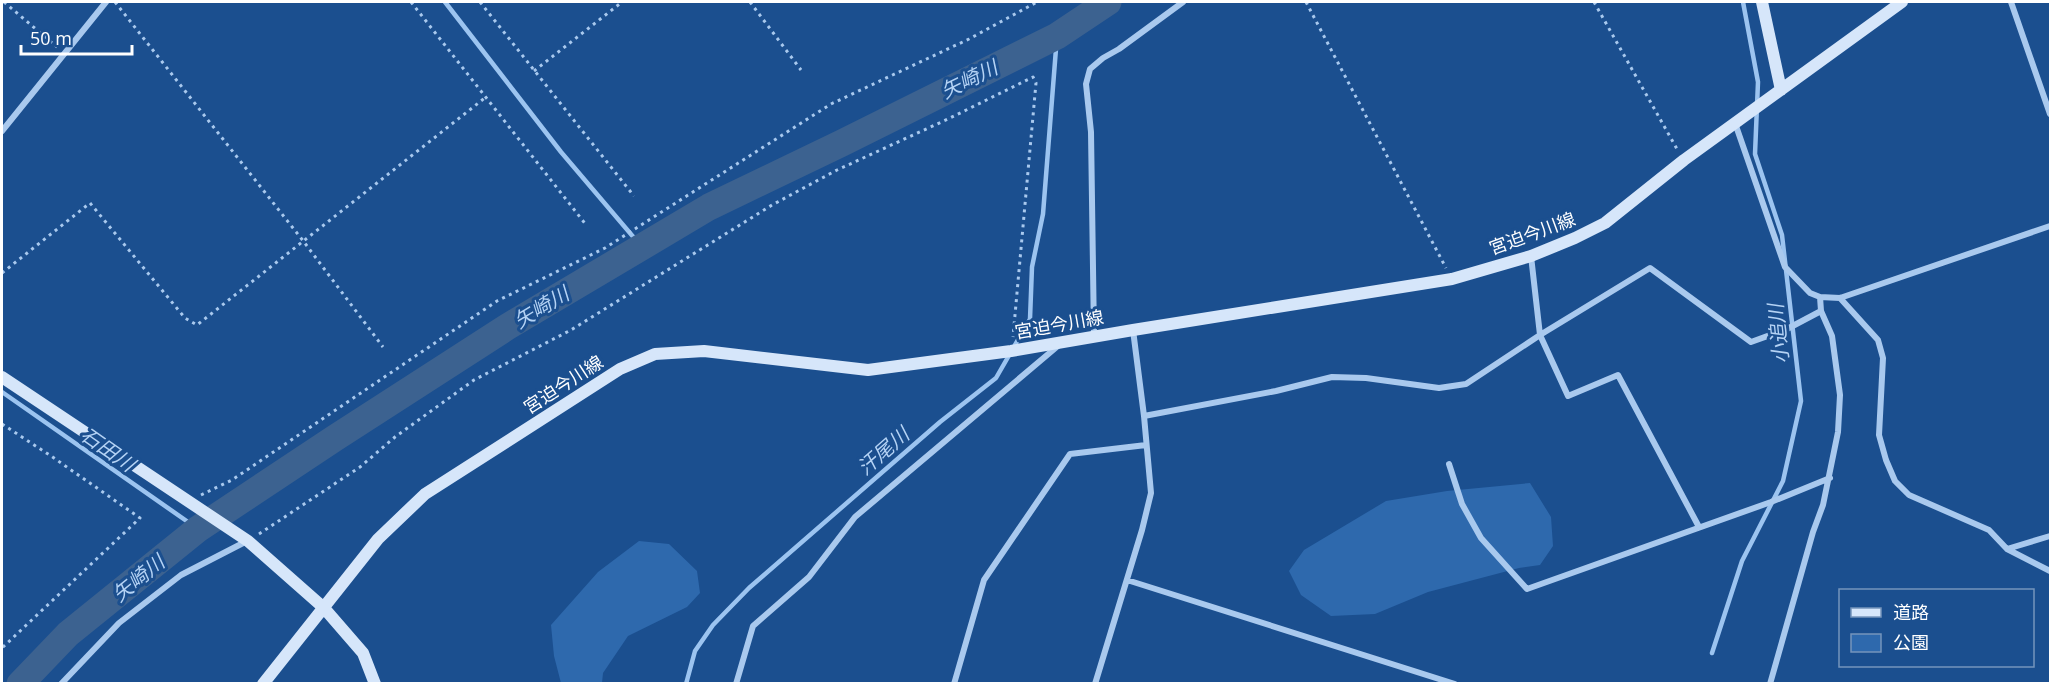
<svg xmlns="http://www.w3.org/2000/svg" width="2052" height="685" font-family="'Open Sans','Noto Sans JP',sans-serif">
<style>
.green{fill:#2e69ad}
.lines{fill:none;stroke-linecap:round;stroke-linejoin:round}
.stream{stroke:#9cc4f0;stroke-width:4.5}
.river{stroke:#3c6290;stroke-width:27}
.path{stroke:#a9c9ee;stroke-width:3;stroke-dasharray:3 4.5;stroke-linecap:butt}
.street{stroke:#a9c9ee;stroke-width:6}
.secondary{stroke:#d6e6fa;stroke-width:12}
.labels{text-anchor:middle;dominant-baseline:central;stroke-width:6;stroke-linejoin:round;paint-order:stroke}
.street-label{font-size:18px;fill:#fff;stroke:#1b4f8f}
.water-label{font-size:20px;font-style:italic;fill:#b5d3f5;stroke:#1b4f8f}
</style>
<rect width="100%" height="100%" fill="#1b4f8f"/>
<path class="green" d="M1530 483 1551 517 1553 546 1540 565 1519 568 1428 592 1375 614 1331 616 1301 595 1289 571 1304 550 1386 501 1447 491Z
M639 541 669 544 697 571 700 593 687 607 628 636 603 673 602 683H561L554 656 551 625 598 572Z"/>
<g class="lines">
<path class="stream" d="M445 2 561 152 641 246
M2 392 198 529
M1712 653 1742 561 1783 481 1801 401 1782 235 1755 154 1758 82 1743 2
M686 684 695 651 713 625 749 588 940 422 996 378 1030 319 1032 267 1043 214 1057 36"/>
<path class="river" d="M20 684 68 634 198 529 335 438 507 327 709 207 842 143 1057 36 1108 2"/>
<path class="path" d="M4 2 57 47
M115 2 304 242 383 347
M411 2 587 226
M480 2 634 196
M750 2 801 70
M1306 2 1446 268
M1594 2 1677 149
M534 71 622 2
M2 273 90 203 185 318 197 325 486 97
M2 424 51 456 140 518 2 648
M201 495 232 480 497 301 605 248 831 104 969 39 1037 2
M259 534 360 467 395 437 474 380 571 330 772 205 837 170 948 119 1033 77 1036 83 1013 337"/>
<path class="street" d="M2011 2 2050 114
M1735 123 1785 267 1810 293 1820 297 1840 298 2050 226
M2 131 106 2
M1531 256 1540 335 1568 396 1618 375 1699 527
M1840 298 1878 340 1883 358 1879 435 1886 460 1895 481 1909 495 1989 530 2007 549 2050 571
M1094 336 1091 132 1086 84 1090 69 1103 58 1119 49 1183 2
M1144 416 1276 391 1332 377 1366 378 1439 388 1466 384 1540 335 1650 268 1751 342 1787 329 1821 311
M1449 464 1462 504 1481 538 1527 589 1771 502 1830 478
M2007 549 2050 536
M1127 580 1455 684
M61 684 119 623 181 575 247 541
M736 684 753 626 809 577 855 517 1059 345
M954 684 984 580 1070 454 1146 445
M1095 684 1142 530 1151 493 1144 416 1133 330
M1770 684 1813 532 1823 505 1838 432 1840 395 1832 336 1821 311 1820 297"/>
<path class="secondary" d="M1762 2 1781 90
M2 377 248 541 324 608 363 653 375 684
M263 684 378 539 425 494 620 369 655 354 704 351 868 370 1011 351 1133 330 1452 279 1531 256 1575 238 1605 223 1684 160 1902 2"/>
</g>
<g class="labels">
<g class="street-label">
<text transform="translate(1532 233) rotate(-20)">宮迫今川線</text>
<text transform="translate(1059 324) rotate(-10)">宮迫今川線</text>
<text transform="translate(563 384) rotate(-33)">宮迫今川線</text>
</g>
<g class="water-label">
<text transform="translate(969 79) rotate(-26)">矢崎川</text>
<text transform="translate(541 307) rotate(-31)">矢崎川</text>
<text transform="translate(1778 334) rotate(-96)">小追川</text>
<text transform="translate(108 449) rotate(35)">石田川</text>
<text transform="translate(883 451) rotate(-41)">汗尾川</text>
<text transform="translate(138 578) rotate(-39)">矢崎川</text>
</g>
</g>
<rect width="2052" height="685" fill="none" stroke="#ffffff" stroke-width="6"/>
<rect x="1839" y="589" width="195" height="78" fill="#1b4f8f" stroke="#7695bc" stroke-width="1.5"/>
<rect x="1851" y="608" width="30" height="9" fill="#d6e6fa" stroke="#7695bc" stroke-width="1.5"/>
<text x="1893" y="619" font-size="18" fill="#ffffff">道路</text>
<rect x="1851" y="634" width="30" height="18" fill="#2e69ad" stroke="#7695bc" stroke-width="1.5"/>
<text x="1893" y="649" font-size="18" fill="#ffffff">公園</text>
<path d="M21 45v9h111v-9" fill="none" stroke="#ffffff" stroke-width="3"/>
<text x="30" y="45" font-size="18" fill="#ffffff" stroke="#1b4f8f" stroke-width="4.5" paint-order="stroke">50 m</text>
</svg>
